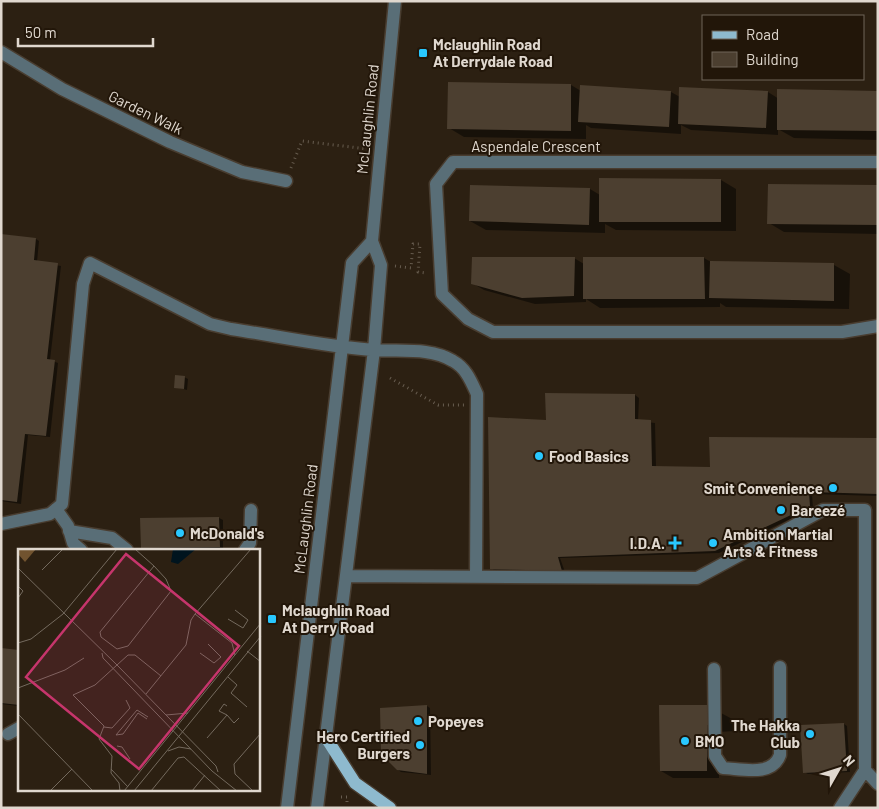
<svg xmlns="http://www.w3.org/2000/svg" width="879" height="809" font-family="Barlow,sans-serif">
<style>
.shadow{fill:#0007}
.building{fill:#4c3f30}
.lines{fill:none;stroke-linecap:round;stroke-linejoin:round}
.minor-casing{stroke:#493d30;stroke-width:15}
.major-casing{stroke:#493d30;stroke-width:15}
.path{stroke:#675c4f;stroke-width:3;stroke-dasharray:1 4;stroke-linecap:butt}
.minor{stroke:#596e77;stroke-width:12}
.major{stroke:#8ebace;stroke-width:12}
.poi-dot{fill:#29c8ff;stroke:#221609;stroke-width:2}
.labels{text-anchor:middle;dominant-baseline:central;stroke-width:4;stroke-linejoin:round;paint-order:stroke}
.poi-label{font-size:15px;font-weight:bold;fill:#e0d8cf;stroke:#221609;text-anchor:start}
.street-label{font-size:15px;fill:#e0d8cf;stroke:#221609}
.inset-road{fill:none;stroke:#746a5e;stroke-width:1}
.view{fill:#c6356c;fill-opacity:0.15;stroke:#c6356c;stroke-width:2.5}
.inset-edge{fill:none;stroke:#e0d8cf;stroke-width:2.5}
</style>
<rect width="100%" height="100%" fill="#2c2012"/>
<path class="shadow" d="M571 85 581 91 671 92 680 97 768 92 779 99 878 92V140L794 138 778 129V135L691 130 681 125V134L591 128 586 125V139L464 137 449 128Z
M721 180 736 189V231L616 230 605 224V233L486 230 470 221 590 189 600 195Z
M878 187V234L784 232 769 223Z
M1 235 36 239 39 241 37 262 61 266 50 360 58 363 50 437 28 435 21 504 1 501Z
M574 258 584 264 704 258 711 262 834 265 850 274 849 309 726 307 720 303V307L600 308 586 299V302L535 304 484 290 472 283Z
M184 377 188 379 187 390 176 387Z
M546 394 635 395 639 398 638 421 655 423 656 467 711 468 878 439V496L812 494 813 508 719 553 560 558 565 572 494 570 491 568 548 422Z
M219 518 223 520V548L145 549 142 547Z
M1 649 19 651V706L1 704Z
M427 706 430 708 431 775 401 772 397 769Z
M708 706 734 720V731L719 732V778H673L661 771Z
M844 724 847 726 850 772 808 774 804 772Z"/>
<path class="building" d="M448 82 571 84V131L447 129Z
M580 85 671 91 669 127 578 122Z
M679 87 768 91 766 128 678 124Z
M777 89 878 91V131L777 130Z
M599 178 721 179V222H599Z
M768 184 878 185V225L767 224Z
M470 185 590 188 589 225 469 221Z
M1 234 36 238 34 260 58 263 47 359 55 360 46 436 25 434 17 502 1 500Z
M472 257H575L574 296 522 298 471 284Z
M583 257H704L705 299H583Z
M710 261 834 263V301L709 298Z
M175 375 185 376 184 389 174 388Z
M545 393 635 394V419L651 420 652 466 710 467 709 437 878 438V494L809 492 810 506 715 551 558 557 562 571 490 569 488 417 546 420Z
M219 517 220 547 141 548 140 518Z
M1 648 19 650V705L1 703Z
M427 705V774L397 770 381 754 380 708Z
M659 705H708V712H722V725H707V771H660Z
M844 723 847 771 803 773 800 725Z"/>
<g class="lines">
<g class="minor-casing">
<path id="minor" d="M1 52 62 89 170 142 242 172 286 181
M878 162H453L436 184 442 294 468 319 493 332H842L878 326
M56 509 68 526 73 543 81 550
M1 524 50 514 62 504 83 284 90 263 210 324 231 329C278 336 327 347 375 350 400 352 430 347 453 361 466 368 471 381 477 394L476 577
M69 531 112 538 127 550
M245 550 250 543 251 510
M346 576 697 578 823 510H865V770L840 808
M714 669 715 756 723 768C743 769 772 777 780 755V667
M8 734 19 728
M865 770 878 784
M287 808 352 263 372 241
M317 808 374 350 381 265 372 241 395 1"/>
</g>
<g class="major-casing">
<path id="major" d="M325 736 355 783 390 808"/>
</g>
<path class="path" d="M291 168 302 141 367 149
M395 266 411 268 413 244H420L418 272 426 273
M390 378 438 405H464
M341 797H347V804"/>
<use href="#minor" class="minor"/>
<use href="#major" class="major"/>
</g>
<g class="poi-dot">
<rect x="418" y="48" width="10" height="10" rx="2.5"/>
<circle cx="539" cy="456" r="5"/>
<circle cx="833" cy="488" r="5"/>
<circle cx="781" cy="510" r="5"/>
<circle cx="180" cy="533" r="5"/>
<path d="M672.5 535.5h5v5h5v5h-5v5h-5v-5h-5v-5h5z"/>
<circle cx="713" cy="543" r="5"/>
<rect x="267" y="614" width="10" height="10" rx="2.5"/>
<circle cx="418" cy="721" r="5"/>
<circle cx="810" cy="734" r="5"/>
<circle cx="685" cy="741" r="5"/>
<circle cx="420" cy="745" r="5"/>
</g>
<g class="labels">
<g class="poi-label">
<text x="433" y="44">Mclaughlin Road<tspan x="433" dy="17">At Derrydale Road</tspan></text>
<text x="549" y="456">Food Basics</text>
<text x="823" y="488" text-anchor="end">Smit Convenience</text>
<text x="791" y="510">Bareezé</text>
<text x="190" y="533">McDonald's</text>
<text x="723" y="534">Ambition Martial<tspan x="723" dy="17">Arts &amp; Fitness</tspan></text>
<text x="665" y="543" text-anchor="end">I.D.A.</text>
<text x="282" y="610">Mclaughlin Road<tspan x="282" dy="17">At Derry Road</tspan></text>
<text x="428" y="721">Popeyes</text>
<text x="800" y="725" text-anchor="end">The Hakka<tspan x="800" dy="17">Club</tspan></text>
<text x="410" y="736" text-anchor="end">Hero Certified<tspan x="410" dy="17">Burgers</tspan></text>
<text x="695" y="741">BMO</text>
</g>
<g class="street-label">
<text transform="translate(146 112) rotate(26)">Garden Walk</text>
<text transform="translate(367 119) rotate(-84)">McLaughlin Road</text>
<text x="536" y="146">Aspendale Crescent</text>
<text transform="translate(305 519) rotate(-83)">McLaughlin Road</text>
</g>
</g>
<g transform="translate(18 549)">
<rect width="242" height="242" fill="#2c2012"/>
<path d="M0 0H18L7 13 0 5Z" fill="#71532f"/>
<path d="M155 0H178L160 15 153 13Z" fill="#00141e"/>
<path class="inset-road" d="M117 0 136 17 148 30 153 42 110 97 99 100 83 88 82 83 136 17M0 19 99 116 198 217 200 223M24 21 45 0M0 37 5 42 0 49M177 65 233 0M210 70 225 79 230 71 217 61M0 94 13 90 45 65 99 0M229 102 243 113M84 104 85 109 194 222 219 242M182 104 196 114 203 108 190 95M210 128 219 136 213 144 229 158M0 139 47 121 66 109M128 145 168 96 173 71 177 65 214 94 217 106M0 165 75 242M148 166 170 164M209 166 216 174 221 169M129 170 120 164 105 185 98 186 119 161 130 168M86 178 94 179 112 159 108 151M189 189 209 166 201 162 206 155 209 157M99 197 104 198 112 210M150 202 161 198 173 200M93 220 110 238M32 242 54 220M102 242 101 234 93 224 94 207 81 190 86 177 55 146 77 136 110 106H117L143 127M106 242 243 74M116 242 243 87M133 242 160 209 166 208 203 242M174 242 187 226M235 242 217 225 216 215 243 184"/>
<path class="view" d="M108 5 221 97 121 220 8 128Z"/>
<rect width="242" height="242" class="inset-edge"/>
</g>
<rect width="879" height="809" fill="none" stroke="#e0d8cf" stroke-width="5"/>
<rect x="702" y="15" width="162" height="65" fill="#221609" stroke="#6e6458"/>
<rect x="712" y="31" width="25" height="8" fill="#8ebace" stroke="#6e6458"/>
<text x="746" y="40" font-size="15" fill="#e0d8cf">Road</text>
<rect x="712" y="52" width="25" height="15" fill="#4c3f30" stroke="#6e6458"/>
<text x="746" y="65" font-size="15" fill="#e0d8cf">Building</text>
<g transform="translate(839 769) rotate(51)" stroke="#221609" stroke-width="4" paint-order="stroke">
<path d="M0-4L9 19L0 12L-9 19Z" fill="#e0d8cf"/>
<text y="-8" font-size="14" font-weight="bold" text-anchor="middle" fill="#e0d8cf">N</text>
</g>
<path d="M18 38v8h135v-8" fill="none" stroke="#e0d8cf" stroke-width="2.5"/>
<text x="25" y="38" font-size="15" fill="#e0d8cf" stroke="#221609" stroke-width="4" paint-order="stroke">50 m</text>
</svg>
